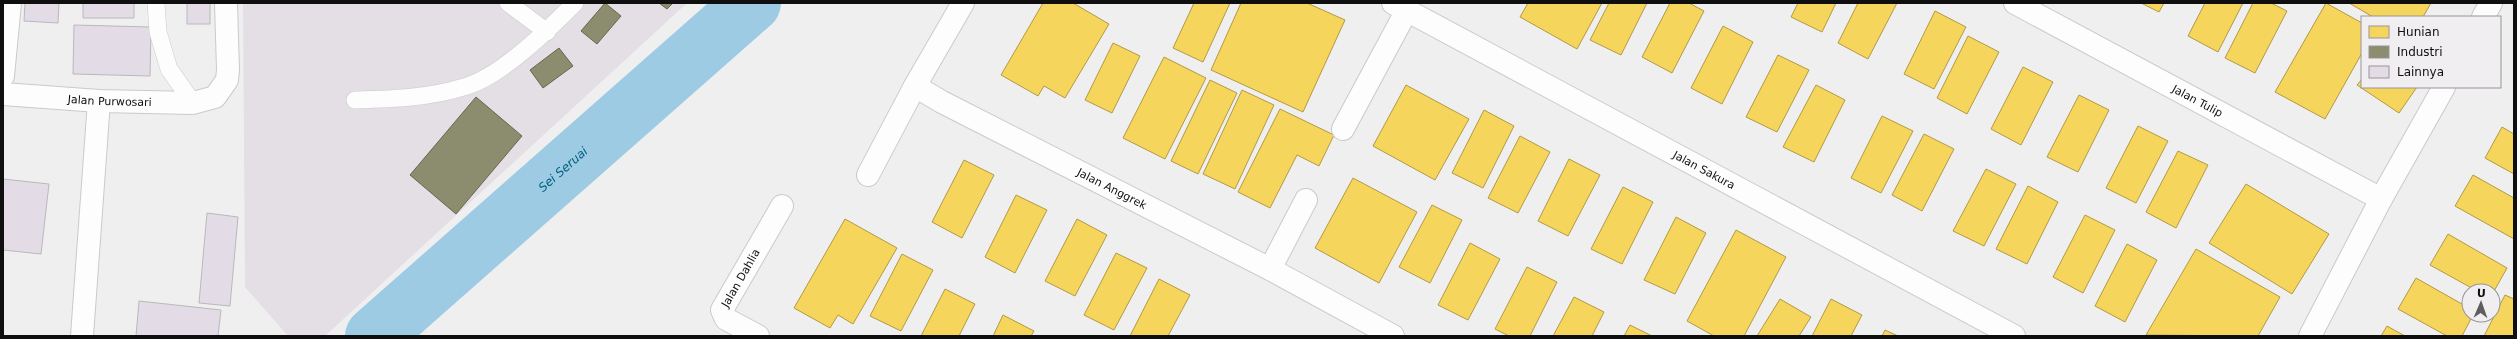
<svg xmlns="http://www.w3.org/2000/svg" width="2517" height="339" font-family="'DejaVu Sans',sans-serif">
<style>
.built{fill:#e3dfe5}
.homes{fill:#f6d55c;stroke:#b19a45}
.industry{fill:#8c8c6e;stroke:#676652}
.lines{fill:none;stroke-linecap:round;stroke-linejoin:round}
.river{stroke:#9dcbe4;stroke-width:58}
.building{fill:#e3dbe6;stroke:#bab9ba}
.lane-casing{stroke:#cbcacb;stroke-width:18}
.street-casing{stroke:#cbcacb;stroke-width:24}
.lane{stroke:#fdfdfd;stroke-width:17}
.street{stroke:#fdfdfd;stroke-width:22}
.labels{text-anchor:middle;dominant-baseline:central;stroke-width:4;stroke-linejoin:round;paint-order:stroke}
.street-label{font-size:11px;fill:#100f10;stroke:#f1eef1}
.water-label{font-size:12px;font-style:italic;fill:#015e80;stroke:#f1eef1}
</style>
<rect width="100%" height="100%" fill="#f0eff0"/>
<path class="built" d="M243 3H687L325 336H288L245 287Z"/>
<path class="homes" d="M1043 3H1073L1109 24 1065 98 1044 86 1038 96 1001 75Z
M1194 3H1230L1203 62 1173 48Z
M1241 3H1307L1345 20 1303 112 1211 70Z
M1528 3H1602L1577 49 1520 17Z
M1609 3H1647L1621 55 1590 40Z
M1670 3H1689L1704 11 1672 73 1642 57Z
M1798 3H1836L1822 32 1791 17Z
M1858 3H1897L1868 59 1838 43Z
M2141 3H2164L2159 12Z
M2205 3H2243L2218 52 2188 36Z
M2253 3H2271L2287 11 2255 73 2225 58Z
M2326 3 2362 23V53L2325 119 2275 92Z
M2349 3H2431L2423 17H2373Z
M1935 11 1966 27 1934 89 1904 74Z
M1723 26 1753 42 1722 104 1691 88Z
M1968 36 1999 52 1967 114 1937 98Z
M1113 43 1140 56 1112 113 1085 100Z
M1778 55 1809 70 1777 132 1746 117Z
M1164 57 1206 78 1165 159 1123 138Z
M2023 67 2053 82 2021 145 1991 129Z
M2362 79V87H2417L2399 113 2357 85Z
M1210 80 1237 93 1198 174 1171 161Z
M1406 85 1469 119 1435 180 1373 146Z
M1816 85 1845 100 1814 162 1783 147Z
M1242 90 1274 105 1235 189 1203 174Z
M2079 95 2109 110 2078 172 2047 157Z
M1280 109 1334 135 1319 166 1297 155 1270 208 1238 192Z
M1484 110 1514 126 1483 188 1452 173Z
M1882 116 1913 131 1881 193 1851 178Z
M2138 126 2168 141 2136 203 2106 188Z
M2502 127 2514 134V174L2485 158Z
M1924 134 1954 149 1922 211 1892 195Z
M1520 136 1550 152 1518 213 1488 198Z
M2178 151 2208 165 2176 228 2146 212Z
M1569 159 1600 175 1568 236 1538 221Z
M964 160 994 175 962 238 932 222Z
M1986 169 2016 184 1984 246 1953 231Z
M2473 175 2514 198V239L2455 206Z
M1353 178 1417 212 1379 283 1315 248Z
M2246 184 2329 234 2292 294 2209 243Z
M2028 186 2058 202 2027 264 1996 249Z
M1623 187 1653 202 1622 264 1591 249Z
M1016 195 1047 210 1015 273 985 257Z
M1432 205 1462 220 1430 283 1399 267Z
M2085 215 2115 230 2083 293 2053 277Z
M1676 217 1706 233 1675 294 1644 280Z
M845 219 897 248 853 324 838 315 830 328 794 308Z
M1077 219 1107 235 1075 296 1045 281Z
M1736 230 1786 257 1744 336H1714L1687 321Z
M2448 234 2507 268 2493 293V291H2477L2430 265Z
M1470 243 1500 259 1468 320 1438 305Z
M2127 244 2157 260 2125 322 2095 306Z
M2196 249 2280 297 2258 336 2146 335Z
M1116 253 1147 268 1114 330 1084 315Z
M902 254 933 270 901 331 870 316Z
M1527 267 1557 282 1530 336H1509L1495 329Z
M2416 278 2469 308V315H2473L2462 336H2447L2398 309Z
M1159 279 1190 295 1168 336H1130Z
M945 289 975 304 959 336H921Z
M2505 295 2514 299V336H2484Z
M1574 297 1604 312 1592 336H1553Z
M1780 299 1811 317 1799 336H1757Z
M1831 299 1862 315 1851 336H1812Z
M1003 315 1034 331 1031 336H993Z
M1630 325 1652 336H1624Z
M2387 326 2405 336H2381Z
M1885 330 1898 336H1882Z"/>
<path class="industry" d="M605 3 621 16 597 44 581 31Z
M659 3H673L667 9Z
M559 48 573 66 543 88 530 70Z
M476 97 522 136 456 214 410 175Z"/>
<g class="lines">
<path class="river" id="s1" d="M374 336 752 3"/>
</g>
<path class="building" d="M25 3H59L58 23 24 21Z
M83 3H134V18H83Z
M187 3H210V24H187Z
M74 25 151 27 150 76 73 74Z
M3 179 49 184 41 254 3 250Z
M207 213 238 217 230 306 199 303Z
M139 301 221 310 218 336H136Z"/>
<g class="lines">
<g class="lane-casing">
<path id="lane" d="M156 3 158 32 169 69 193 103
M508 3 547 32
M355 100C392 99 430 98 467 86 502 75 548 30 575 3"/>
</g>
<g class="street-casing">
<g id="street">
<path id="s2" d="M963 3 915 86 942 102 1270 269 1393 336"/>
<path id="s3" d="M1393 3 2014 336"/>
<path id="s4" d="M2015 3 2381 199"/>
<path d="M2483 17 2491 3"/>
<path d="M3 76 10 3"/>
<path id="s5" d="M3 94 99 101 193 103 215 97 227 80 228 70 226 3"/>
<path d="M1343 129 1407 10"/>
<path d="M868 175 915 86"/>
<path d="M1270 269 1306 200"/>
<path d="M82 336 99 101"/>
<path id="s6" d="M758 336 726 319 722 310 782 206"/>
<path d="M2310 336 2381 199 2444 87"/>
</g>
</g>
<use href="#lane" class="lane"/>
<use href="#street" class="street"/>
</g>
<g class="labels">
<g class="street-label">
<text stroke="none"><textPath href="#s5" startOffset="107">Jalan Purwosari</textPath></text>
<text stroke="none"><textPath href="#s4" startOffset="207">Jalan Tulip</textPath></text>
<text stroke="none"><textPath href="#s3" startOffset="353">Jalan Sakura</textPath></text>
<text stroke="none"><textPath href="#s2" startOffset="318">Jalan Anggrek</textPath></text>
<text stroke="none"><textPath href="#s6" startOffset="83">Jalan Dahlia</textPath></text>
</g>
<g class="water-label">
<text stroke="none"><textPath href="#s1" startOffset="252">Sei Seruai</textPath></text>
</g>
</g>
<rect width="2517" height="339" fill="none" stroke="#100f10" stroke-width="8"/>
<rect x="2361" y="16" width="140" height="72" fill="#f1eef1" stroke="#979597"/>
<rect x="2369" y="26" width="20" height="12" fill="#f6d55c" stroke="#979597"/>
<text x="2397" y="36" font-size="12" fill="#100f10">Hunian</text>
<rect x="2369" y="46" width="20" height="12" fill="#8c8c6e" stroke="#979597"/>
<text x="2397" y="56" font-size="12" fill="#100f10">Industri</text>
<rect x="2369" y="66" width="20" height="12" fill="#e3dbe6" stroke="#979597"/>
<text x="2397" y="76" font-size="12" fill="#100f10">Lainnya</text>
<g transform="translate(2481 303) rotate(2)"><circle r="19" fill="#f1eef1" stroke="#979597"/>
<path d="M0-3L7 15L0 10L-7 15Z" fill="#5e5d5e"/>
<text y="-6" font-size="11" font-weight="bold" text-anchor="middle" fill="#100f10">U</text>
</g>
</svg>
